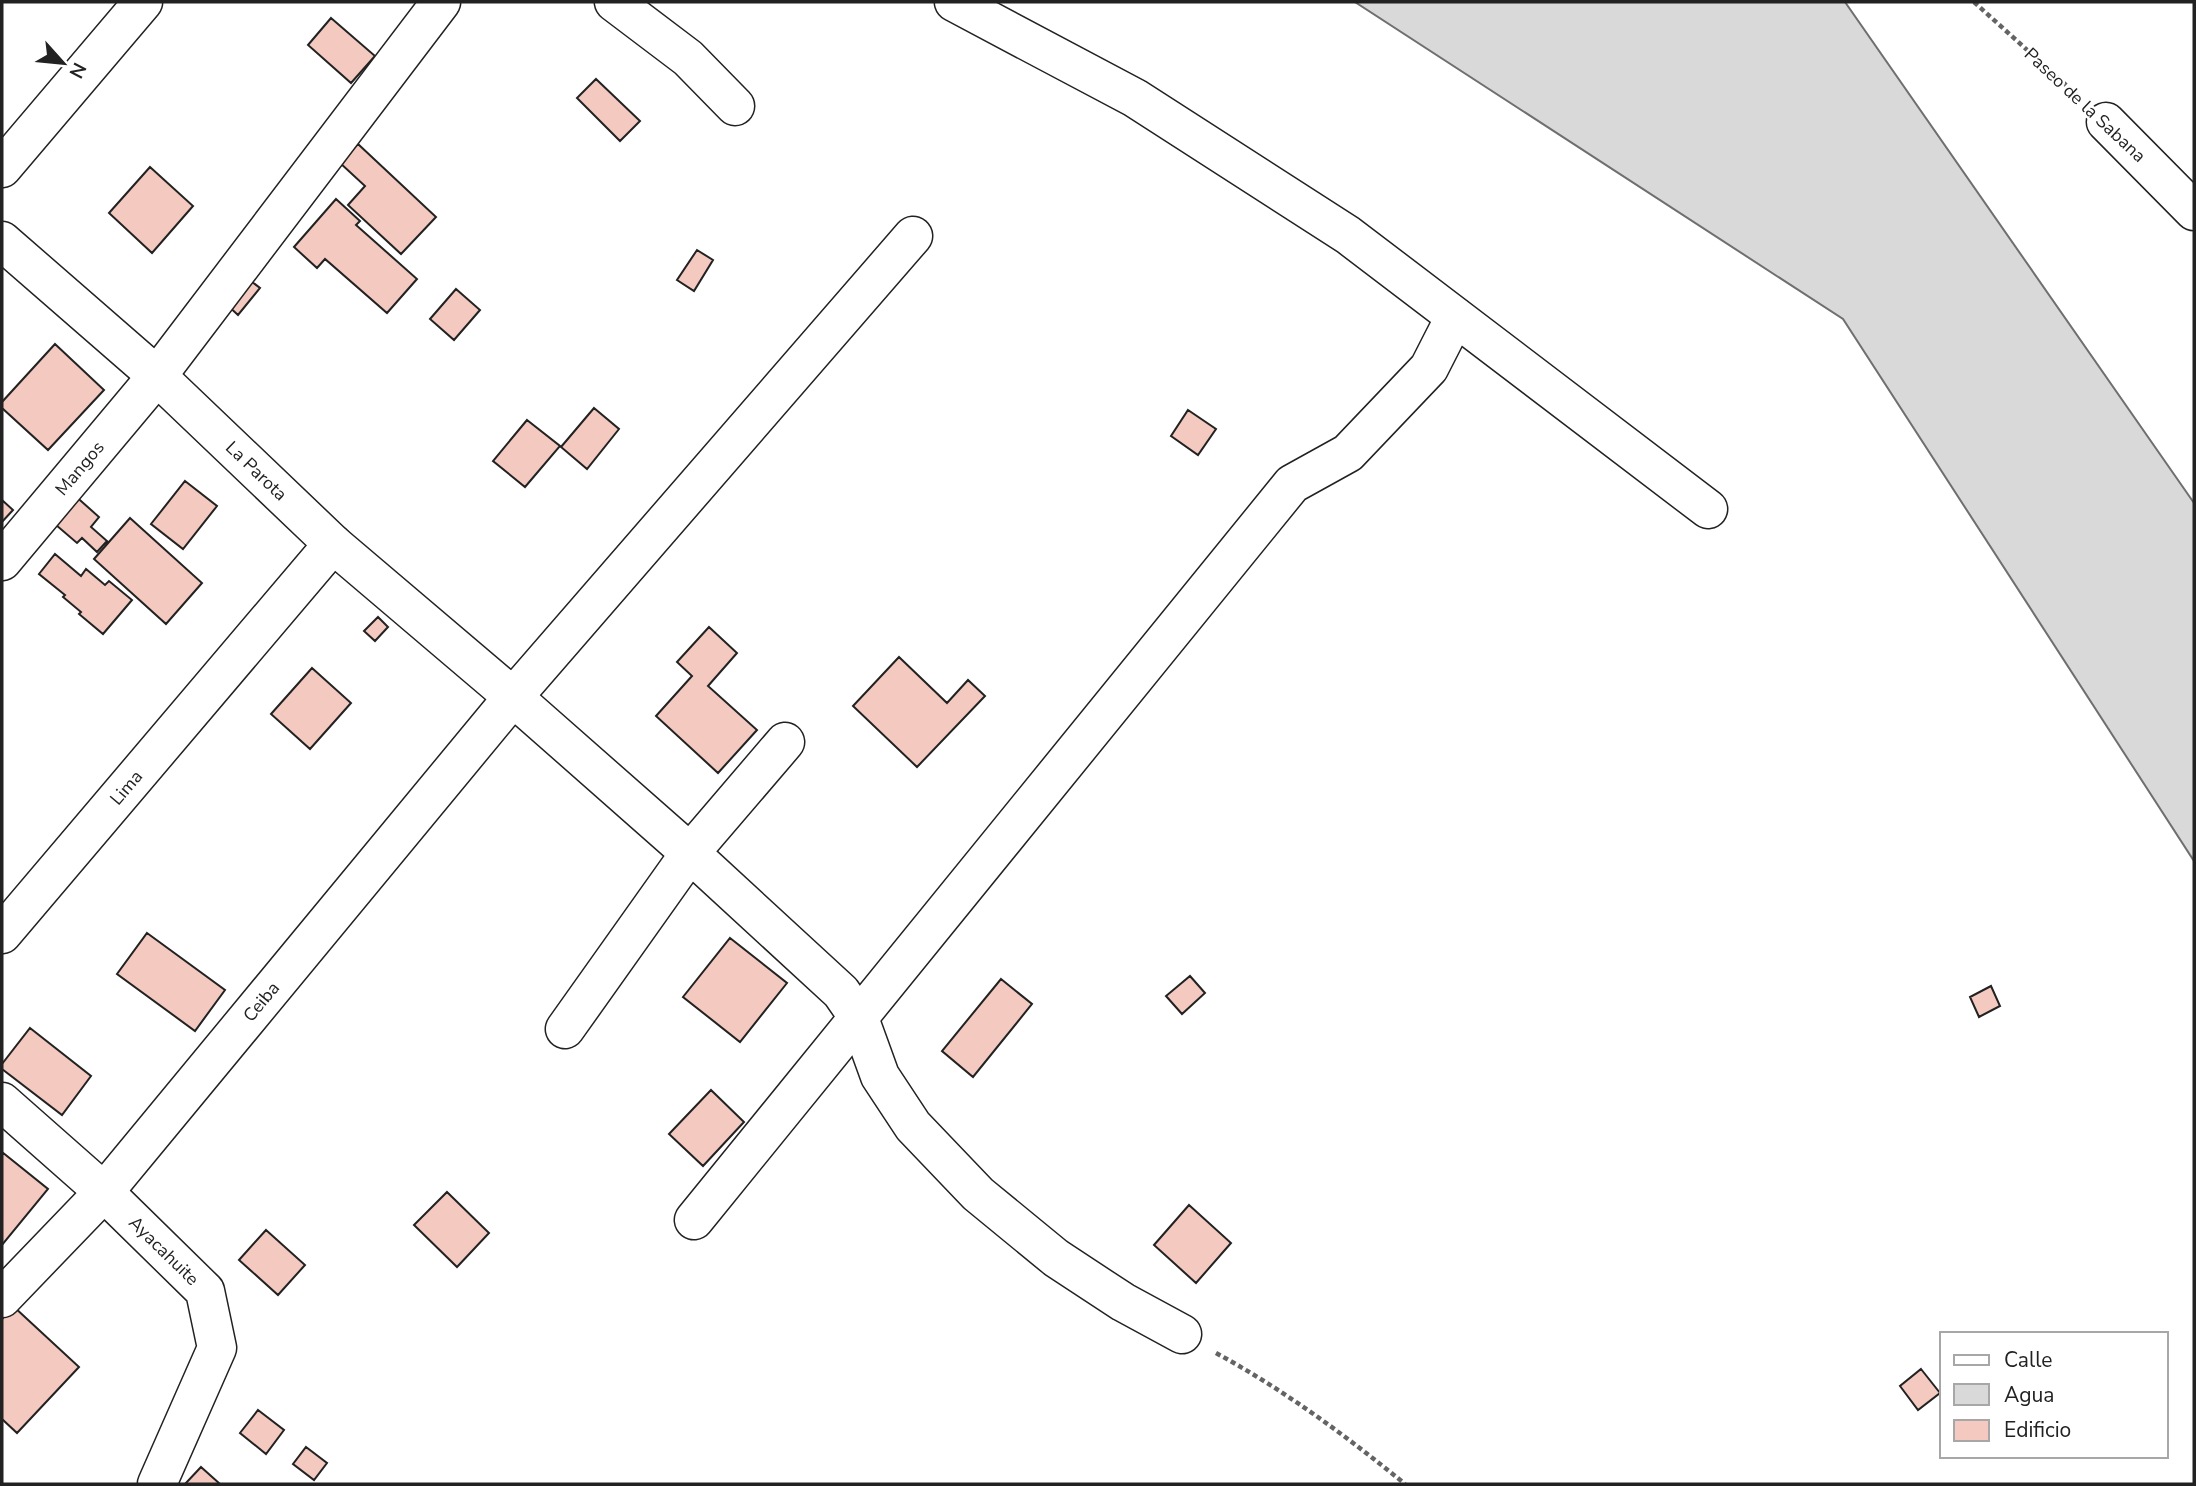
<svg xmlns="http://www.w3.org/2000/svg" width="2196" height="1486" font-family="'Nunito Sans',sans-serif">
<style>
.water{fill:#d9d9d9;stroke:#6f6f6f;stroke-width:2}
.building{fill:#f3c9c0;stroke:#222;stroke-width:2}
.lines{fill:none;stroke-linecap:round;stroke-linejoin:round}
.minor-casing{stroke:#222;stroke-width:41}
.path{stroke:#646464;stroke-width:4.5;stroke-dasharray:5 3.5;stroke-linecap:butt}
.minor{stroke:#fff;stroke-width:38}
.labels{text-anchor:middle;dominant-baseline:central;stroke-width:5;stroke-linejoin:round;paint-order:stroke}
.street-label{font-size:18px;fill:#222;stroke:#fff}
</style>
<rect width="100%" height="100%" fill="#fff"/>
<path class="water" d="M1355 2H1845L2194 503V861L1843 319Z"/>
<path class="building" d="M331 18 375 56 351 83 308 45Z
M596 79 640 121 620 141 577 98Z
M358 144 436 217 401 254 348 205 365 186 339 162Z
M150 167 193 206 152 253 109 213Z
M336 199 360 221 356 225 417 279 387 313 325 259 317 268 294 247Z
M697 250 713 260 694 291 677 280Z
M247 278 260 288 238 315 226 304Z
M456 289 480 310 454 340 430 319Z
M55 344 104 390 48 450 2 408V402Z
M594 408 619 429 587 469 561 447Z
M1188 410 1216 429 1198 455 1171 436Z
M527 420 560 446 525 487 493 461Z
M185 481 217 506 183 549 151 524Z
M72 493 99 517 91 527 107 541 97 552 82 538 77 543 49 519Z
M2 500 13 510 2 522Z
M130 518 202 583 166 624 94 559Z
M55 554 81 576 86 569 105 585 109 581 132 600 103 634 79 614 81 612 63 597 65 595 39 574Z
M378 617 388 627 375 641 364 631Z
M709 627 737 653 708 686 757 730 718 773 656 716 692 676 677 662Z
M899 657 947 703 968 680 985 696 917 767 853 706Z
M312 668 351 703 310 749 271 714Z
M147 933 225 990 195 1031 117 974Z
M730 938 787 983 740 1042 683 997Z
M1190 976 1205 993 1182 1014 1166 996Z
M1001 979 1032 1004 973 1077 942 1051Z
M1991 986 2000 1006 1979 1017 1970 997Z
M30 1028 91 1076 62 1115 2 1069V1064Z
M711 1090 744 1122 703 1166 669 1134Z
M2 1152 48 1189 2 1245Z
M447 1192 489 1233 457 1267 414 1225Z
M1189 1205 1231 1243 1196 1283 1154 1245Z
M266 1230 305 1265 278 1295 239 1260Z
M13 1306 79 1367 17 1433 2 1419V1319Z
M1921 1369 1940 1393 1918 1410 1900 1386Z
M258 1410 284 1430 266 1454 240 1433Z
M306 1447 327 1463 314 1480 293 1464Z
M201 1467 220 1484H185Z"/>
<g class="lines">
<g class="minor-casing">
<g id="minor">
<path d="M614 2 688 58 735 106"/>
<path d="M954 2 1135 98 1348 235 1708 509"/>
<path d="M2106 122 2194 211"/>
<path d="M2 168 143 2"/>
<path id="s1" d="M2 241 157 376 333 544 513 697 690 853 841 992 859 1018 880 1076 913 1126 978 1194 1056 1258 1123 1302 1182 1334"/>
<path id="s2" d="M2 561 157 376 441 2"/>
<path id="s3" d="M2 934 333 544"/>
<path d="M565 1029 690 853 785 742"/>
<path id="s4" d="M2 1102 104 1192 205 1291 217 1348 157 1484"/>
<path d="M694 1220 1292 484 1348 453 1429 368 1455 317"/>
<path id="s5" d="M2 1298 104 1192 513 697 913 236"/>
</g>
</g>
<path class="path" d="M1974 2 2077 95
M1216 1353C1284 1390 1345 1435 1405 1484"/>
<use href="#minor" class="minor"/>
</g>
<g class="labels">
<g class="street-label">
<text transform="translate(2085 105) rotate(43)">Paseo de la Sabana</text>
<text stroke="none"><textPath href="#s2" startOffset="121">Mangos</textPath></text>
<text stroke="none"><textPath href="#s1" startOffset="343">La Parota</textPath></text>
<text stroke="none"><textPath href="#s3" startOffset="192">Lima</textPath></text>
<text stroke="none"><textPath href="#s5" startOffset="394">Ceiba</textPath></text>
<text stroke="none"><textPath href="#s4" startOffset="220">Ayacahuite</textPath></text>
</g>
</g>
<rect width="2196" height="1486" fill="none" stroke="#222222" stroke-width="7"/>
<rect x="1940" y="1332" width="228" height="126" fill="#ffffff" stroke="#a7a7a7" stroke-width="2"/>
<rect x="1954" y="1355" width="35" height="10" fill="#ffffff" stroke="#a7a7a7" stroke-width="2"/>
<text x="2004" y="1367" font-size="21" fill="#222222">Calle</text>
<rect x="1954" y="1384" width="35" height="21" fill="#d9d9d9" stroke="#a7a7a7" stroke-width="2"/>
<text x="2004" y="1402" font-size="21" fill="#222222">Agua</text>
<rect x="1954" y="1420" width="35" height="21" fill="#f3c9c0" stroke="#a7a7a7" stroke-width="2"/>
<text x="2004" y="1437" font-size="21" fill="#222222">Edificio</text>
<g transform="translate(63 63) rotate(117)" stroke="#ffffff" stroke-width="5" paint-order="stroke">
<path d="M0-5L12 26L0 18L-12 26Z" fill="#222222"/>
<text y="-10" font-size="19" font-weight="bold" text-anchor="middle" fill="#222222">N</text>
</g>
</svg>
